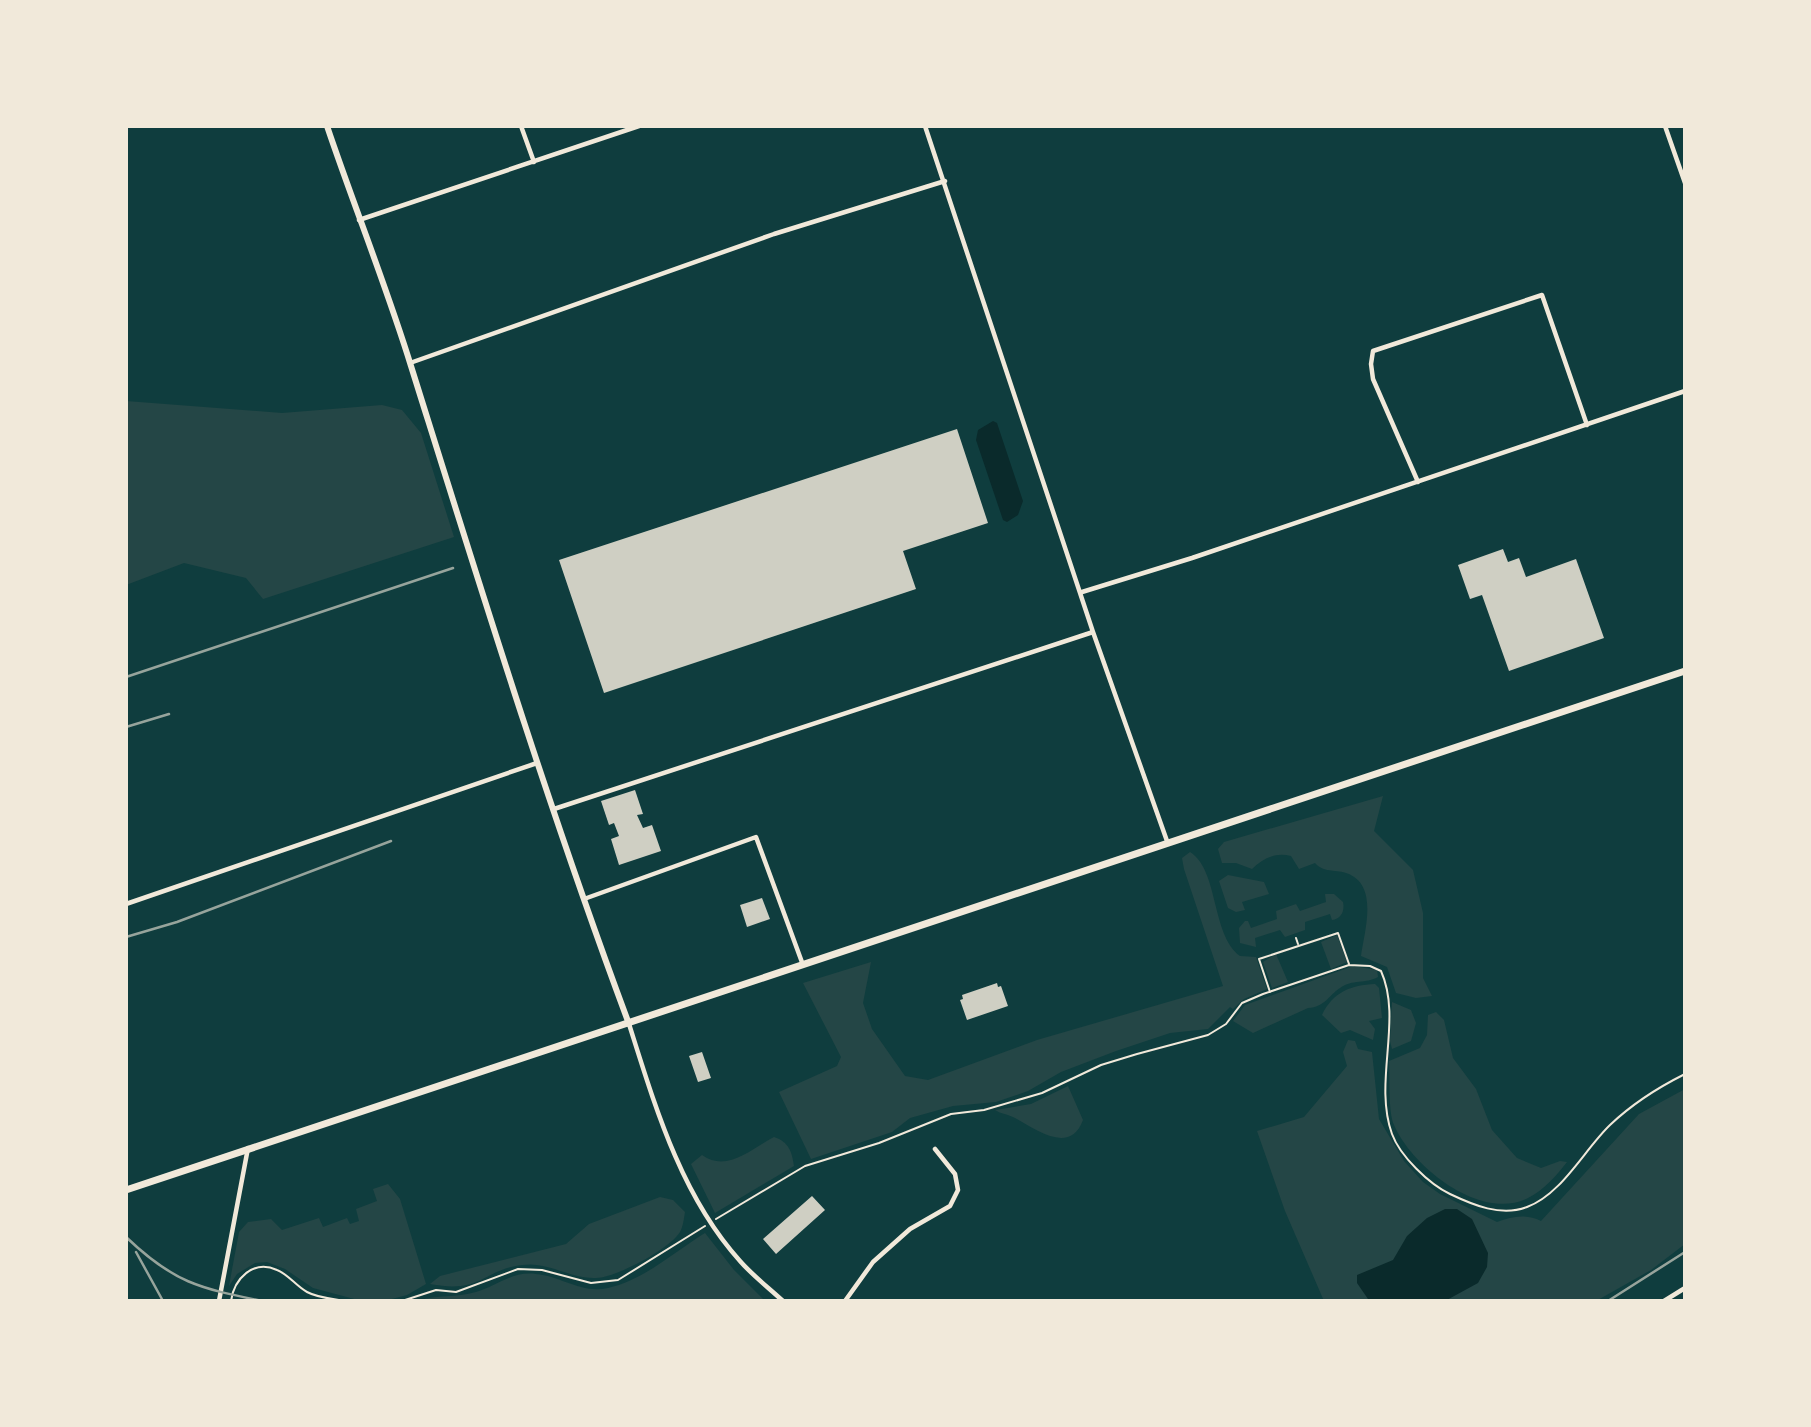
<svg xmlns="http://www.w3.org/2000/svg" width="1811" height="1427" font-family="Montserrat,sans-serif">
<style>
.green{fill:#244646}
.water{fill:#0a2a2b}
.building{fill:#cfcfc3}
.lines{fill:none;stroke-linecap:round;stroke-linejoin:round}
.path{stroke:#f1e9da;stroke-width:2}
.minor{stroke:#f1e9da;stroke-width:4.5}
.tertiary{stroke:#f1e9da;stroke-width:6}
.primary{stroke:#f1e9da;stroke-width:7}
.rail{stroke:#97a49c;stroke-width:2.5}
</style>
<rect width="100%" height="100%" fill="#0f3d3e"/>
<path class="green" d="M126 401 282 413 382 405 402 410 421 433 454 537 263 599 246 578 184 563 126 585Z
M1383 796 1374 831 1413 870 1423 913V978L1432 996 1416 998 1396 993 1387 967 1361 956C1364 932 1380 884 1346 873 1334 869 1324 873 1315 863L1299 869 1291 856C1276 852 1263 858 1252 869L1236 863H1222L1218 849 1224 842Z
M1190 852C1219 870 1211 935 1240 956L1256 957 1267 989 1244 999 1233 1009 1230 1007 1208 1029 1170 1033 1116 1051 1061 1072 1028 1091 996 1102 953 1106 910 1118 892 1132 811 1159 779 1092 837 1066 841 1057 803 983 871 962 863 1003 872 1029 905 1076 928 1080 1037 1040 1223 986 1184 869 1182 858Z
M1228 875 1264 882 1269 894 1242 902 1245 910 1236 912 1228 908 1219 881Z
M1325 894H1334L1343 902C1345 911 1341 919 1332 920L1330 914 1305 922V930L1285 937 1280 930 1255 938 1256 947 1240 943 1239 928 1245 921H1248L1251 928 1277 919 1276 911 1296 904 1300 911 1326 902Z
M1337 935 1347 962 1331 969 1321 942Z
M1276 954 1288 982 1272 988 1263 962Z
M1353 966 1377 970 1378 977C1366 984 1352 979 1340 988 1328 996 1325 1007 1308 1008L1253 1033 1233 1021 1245 1005Z
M1375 984 1379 988 1382 1018 1369 1021 1375 1029 1373 1040 1350 1030 1341 1033 1322 1015C1333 992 1351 985 1375 984Z
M1392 1002 1411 1010 1416 1023 1411 1041 1392 1049 1390 1041Z
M1436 1012 1444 1020 1453 1058 1476 1089 1492 1130 1517 1158 1541 1168 1560 1161 1567 1162C1556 1176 1544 1190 1528 1198 1481 1222 1412 1167 1394 1125 1388 1112 1390 1077 1389 1061L1420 1048 1427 1035 1428 1015Z
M1348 1040 1355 1041 1358 1049 1372 1052 1379 1119 1404 1161 1423 1182 1440 1194 1497 1222C1513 1216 1526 1214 1541 1221L1639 1114 1685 1089V1244L1651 1270 1596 1301H1324L1285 1211 1257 1131 1304 1117 1347 1066 1343 1052Z
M1068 1086 1083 1120C1070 1155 1037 1130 1015 1118 1008 1114 1001 1114 995 1110L1031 1104Z
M774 1137C789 1142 792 1152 794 1166L715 1213 691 1164 702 1155C727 1173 751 1149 774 1137Z
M388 1184 400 1199 426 1284 407 1295 388 1300H358L313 1288 285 1269 267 1262 255 1263 237 1274 229 1286 239 1232 248 1222 271 1219 282 1230 319 1218 323 1227 347 1218 350 1224 359 1221 356 1209 377 1201 373 1189Z
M660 1197 673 1200 685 1212C684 1218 683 1227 680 1232 670 1249 615 1278 596 1278 570 1279 548 1261 522 1265 482 1270 482 1294 430 1284L440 1276 566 1244 589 1224Z
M705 1233 734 1270 765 1301H418C437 1294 456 1298 476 1292 497 1286 512 1271 536 1274 561 1276 581 1294 608 1288 644 1280 674 1252 705 1233Z"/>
<path class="water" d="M993 421 997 423 1023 501 1018 515 1007 522 1003 520 976 440 978 430Z
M1445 1209H1457L1472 1219 1488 1253 1487 1267 1478 1283 1445 1301 1368 1299 1357 1283V1275L1393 1260 1407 1236 1427 1218Z"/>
<path class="building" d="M957 429 988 523 903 551 916 589 604 693 559 560Z
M1503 549 1508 562 1519 558 1526 577 1576 559 1604 638 1509 671 1482 595 1470 599 1458 565Z
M635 790 643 814 637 815 643 828 652 825 661 851 619 865 611 839 619 836 614 823 609 825 601 801Z
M762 898 770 919 747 927 740 905Z
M997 983 998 987 1001 986 1008 1006 967 1020 960 1000 963 999 962 995Z
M702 1052 711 1078 698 1082 689 1056Z
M812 1196 825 1210 776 1254 763 1239Z"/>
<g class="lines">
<path class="path" d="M1296 938 1298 944
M1270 992 1259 959 1338 933 1349 964
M716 1219 805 1166 879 1143 951 1114 984 1110 1042 1093 1101 1065 1137 1054 1208 1035 1226 1024 1242 1003 1263 994 1349 965 1370 966 1381 971C1403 1020 1373 1081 1392 1134 1400 1156 1429 1184 1450 1194 1473 1205 1501 1217 1527 1207 1562 1194 1584 1150 1610 1125 1631 1105 1659 1087 1685 1074
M231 1301C234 1279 253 1259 277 1270 288 1274 296 1286 307 1292 318 1298 333 1299 345 1301
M402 1301 436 1290 456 1292 518 1269 542 1270 591 1283 618 1280 705 1226"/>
<path class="minor" d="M521 126 534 162
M925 126 1093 632 1167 841
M1665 126 1685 183
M359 220 639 126
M410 363 774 234 945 181
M1418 482 1373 379 1371 364 1373 351 1542 295 1587 425
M1082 592 1192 558 1685 391
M554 809 1093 632
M584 899 756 837 803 965
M126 904 537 763
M629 1024C655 1106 681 1196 740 1261 752 1275 769 1288 783 1301
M219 1301 248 1148
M845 1301 873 1262 910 1229 950 1206 958 1190 955 1174 935 1149
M1664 1301 1685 1288"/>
<path class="tertiary" d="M327 126C354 206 386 285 411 366 480 586 548 807 629 1024"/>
<path class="primary" d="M126 1190 1685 671"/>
<path class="rail" d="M126 677 453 568
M126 727 169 714
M126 937 177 922 391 841
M126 1237C174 1283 199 1288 262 1301
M136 1252 163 1301
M1608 1301 1685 1252"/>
</g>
<rect width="1811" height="1427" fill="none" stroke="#f1e9da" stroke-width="256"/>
</svg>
